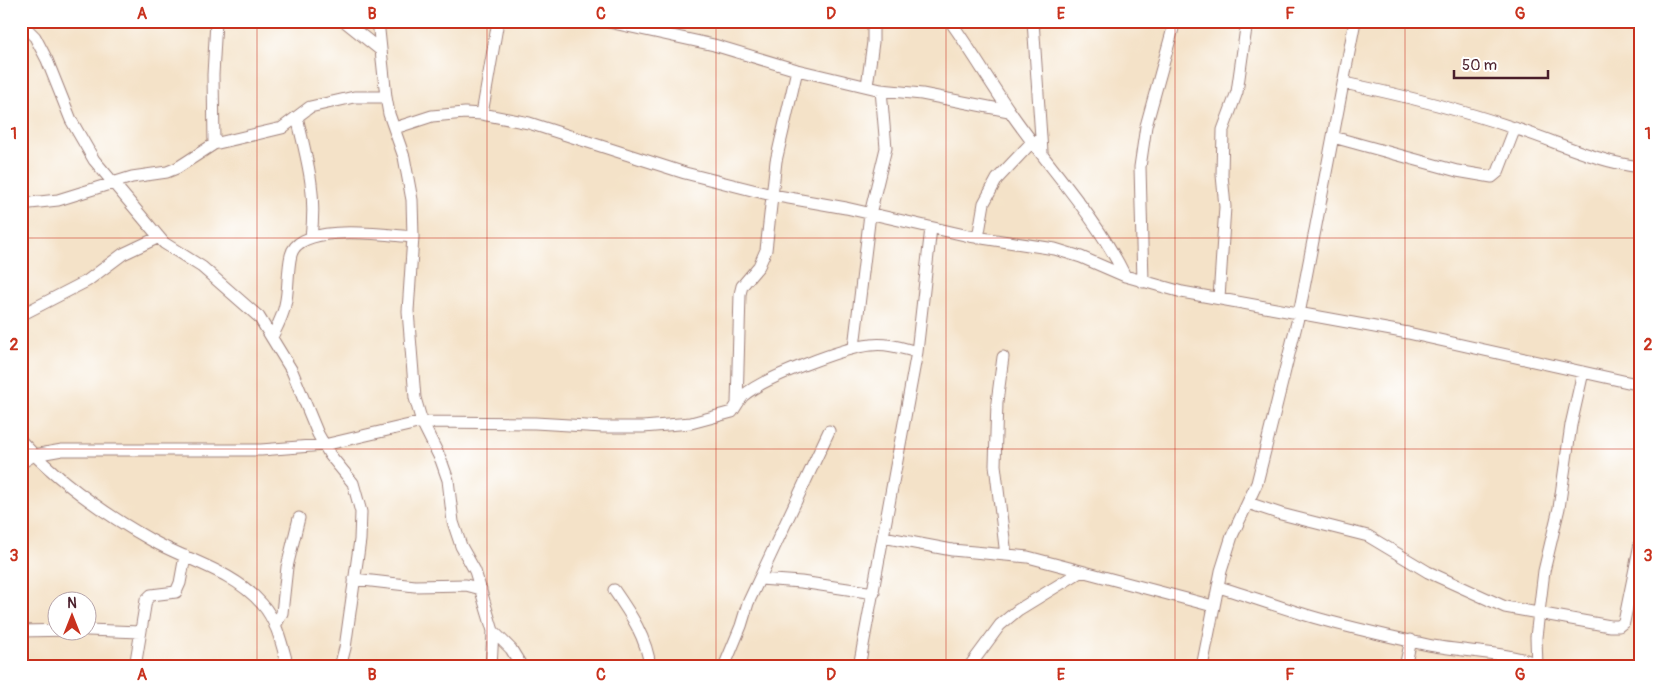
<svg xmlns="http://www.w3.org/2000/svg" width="1662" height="688" font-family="Pangolin,sans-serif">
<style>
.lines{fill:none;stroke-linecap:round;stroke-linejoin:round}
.minor-casing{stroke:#9f807a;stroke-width:13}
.minor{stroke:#fff;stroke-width:11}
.grid{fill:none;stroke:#c8321e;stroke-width:1;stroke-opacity:0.55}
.neatline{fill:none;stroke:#c8321e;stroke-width:2}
.grid-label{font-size:16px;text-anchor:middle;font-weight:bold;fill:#c8321e}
</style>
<rect width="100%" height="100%" fill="#fff"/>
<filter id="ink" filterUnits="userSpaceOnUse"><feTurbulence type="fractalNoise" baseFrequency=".02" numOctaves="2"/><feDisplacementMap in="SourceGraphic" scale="10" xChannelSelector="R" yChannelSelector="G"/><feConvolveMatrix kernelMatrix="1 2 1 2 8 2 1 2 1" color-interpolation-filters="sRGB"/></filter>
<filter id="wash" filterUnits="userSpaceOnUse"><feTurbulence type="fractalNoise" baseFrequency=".0096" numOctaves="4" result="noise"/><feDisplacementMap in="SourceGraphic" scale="20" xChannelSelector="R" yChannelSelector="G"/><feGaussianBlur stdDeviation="1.12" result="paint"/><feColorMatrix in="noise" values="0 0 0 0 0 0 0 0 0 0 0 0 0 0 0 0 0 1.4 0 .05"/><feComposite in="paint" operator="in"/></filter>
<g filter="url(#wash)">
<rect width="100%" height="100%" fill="#f4e2c8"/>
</g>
<g filter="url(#ink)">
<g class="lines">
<g class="minor-casing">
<path id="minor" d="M344 21 379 49
M378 21 386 97 389 114 404 157 412 200 413 237 408 311 415 398 422 422 441 460 448 480 453 522 461 546 475 571 493 631 511 649 522 667
M604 21 714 45 797 70 881 90 922 94 1009 111
M950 21C971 50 989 81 1009 110 1047 166 1095 214 1125 276
M1033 21 1042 152
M25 27 35 37 47 60 71 120 94 160 164 243 202 267 259 317 292 371 318 434 330 455 353 483 361 512 360 540 345 648 340 667
M1344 83C1402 95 1458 109 1514 128 1556 141 1596 162 1641 167
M867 86 873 42V21
M482 114 498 21
M297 117C307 160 317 192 311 237
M395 128 432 116 465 113 482 114 529 123 685 173 772 195 846 208 969 236 1055 249 1081 257 1125 276 1182 292 1408 333 1641 385
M1333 137 1457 171 1492 177 1498 172 1515 128
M214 144 213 75 216 21
M21 204 58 200 132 177 167 172 177 168 214 144 282 128 310 107 354 97H386
M978 238 984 203 997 179 1033 141
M1143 282 1140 167 1146 126 1175 21
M1219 298 1225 207 1222 175 1223 130 1237 92 1247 21
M21 315 87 281 123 254 159 237
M272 337C277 327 283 316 285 305 289 289 287 271 291 255 299 222 387 235 413 237
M854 347 870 214 886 148 881 90
M1003 357 997 402 995 465 1006 555
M737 404 740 294 742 286 759 266 766 250 776 161 797 70
M21 441C57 480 105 514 151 540 188 561 232 570 262 604 277 621 282 645 288 667
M21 463 34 455 62 450H261L324 445 422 422 535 423 603 427H643L691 423 732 412C736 407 739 400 743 396 763 378 845 347 871 345 887 343 902 348 917 352
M1248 503 1281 514 1368 536 1428 572 1505 607 1610 626H1619L1624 622 1641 539
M883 537 952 550 1028 557 1213 606
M354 579 415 586 466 585 481 589
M760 579 801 582 874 593
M1219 587C1248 596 1277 606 1306 615 1346 627 1387 636 1428 645 1456 651 1522 653 1543 667
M614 590C630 613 647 638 650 667
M275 626 282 613 287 567 299 518
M88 630 140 632
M21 631 73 630
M135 667 146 600 151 595 176 592 180 583 185 556
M491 667 493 631
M724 667 741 626 748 603 829 431
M859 667 917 352 931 228
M969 667 1000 625 1018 610 1080 572
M1202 667 1221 571 1232 536 1257 483 1299 314 1355 21
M1405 667 1411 640
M1537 667 1536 637 1544 571 1559 508 1571 425 1583 372"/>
</g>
<use href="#minor" class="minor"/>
</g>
</g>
<path class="grid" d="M257 21V667M487 21V667M716 21V667M946 21V667M1175 21V667M1405 21V667M21 238H1641M21 449H1641"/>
<rect width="1662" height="688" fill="none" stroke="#fff" stroke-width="55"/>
<g transform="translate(72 616)"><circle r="24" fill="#ffffff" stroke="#b7a5aa"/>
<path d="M0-4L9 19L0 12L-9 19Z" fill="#c8321e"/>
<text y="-8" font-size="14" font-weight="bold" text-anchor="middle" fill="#4a1f2b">N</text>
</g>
<path d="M1454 70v8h94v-8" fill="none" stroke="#4a1f2b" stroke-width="2.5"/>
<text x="1462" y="70" font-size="15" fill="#4a1f2b" stroke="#ffffff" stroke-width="4" paint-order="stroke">50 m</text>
<rect x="28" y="28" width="1606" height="632" class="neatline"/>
<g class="grid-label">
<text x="142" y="19">A</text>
<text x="372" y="19">B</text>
<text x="601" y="19">C</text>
<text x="831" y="19">D</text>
<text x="1061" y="19">E</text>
<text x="1290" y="19">F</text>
<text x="1520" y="19">G</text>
<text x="14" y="139">1</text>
<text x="1648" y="139">1</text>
<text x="14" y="350">2</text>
<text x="1648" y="350">2</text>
<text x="14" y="561">3</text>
<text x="1648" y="561">3</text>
<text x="142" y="680">A</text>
<text x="372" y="680">B</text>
<text x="601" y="680">C</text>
<text x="831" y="680">D</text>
<text x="1061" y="680">E</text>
<text x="1290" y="680">F</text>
<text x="1520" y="680">G</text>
</g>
</svg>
